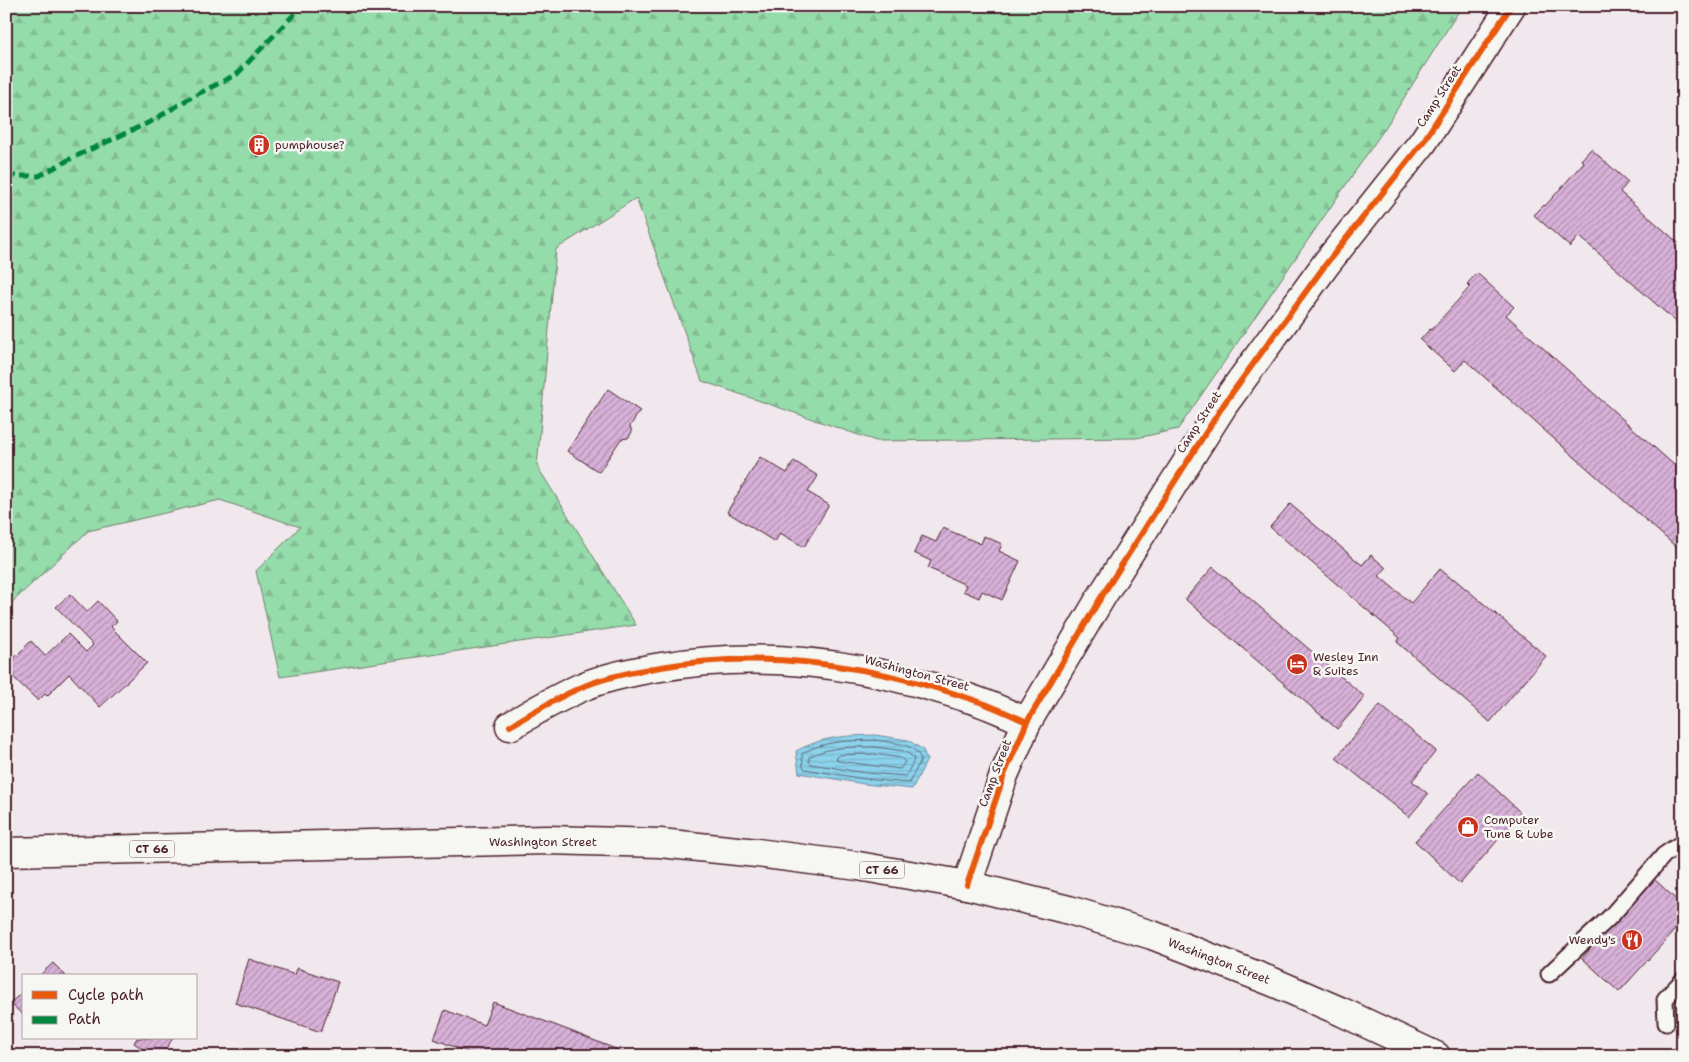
<svg xmlns="http://www.w3.org/2000/svg" width="1689" height="1062" font-family="'Shantell Sans',sans-serif">
<style>
.forest{fill:url(#forest-firs);stroke:#707e6b}
.water{fill:url(#water-rules);stroke:#718b9f}
.lines{fill:none;stroke-linecap:round;stroke-linejoin:round}
.shore{stroke:#646778;stroke-width:1}
.building{fill:url(#building-hatch);stroke:#4a1f2b}
.service-casing{stroke:#4a1f2b;stroke-width:19}
.minor-casing{stroke:#4a1f2b;stroke-width:31}
.tertiary-casing{stroke:#4a1f2b;stroke-width:31}
.trunk-casing{stroke:#4a1f2b;stroke-width:31}
.service{stroke:#f6f6f2;stroke-width:15}
.minor{stroke:#f6f6f2;stroke-width:28}
.tertiary{stroke:#f6f6f2;stroke-width:28}
.trunk{stroke:#f6f6f2;stroke-width:28}
.quiet{stroke:#00873e;stroke-width:5;stroke-dasharray:10 5;stroke-linecap:butt}
.cycleway-casing{stroke:#f6f6f2;stroke-width:9}
.cycleway{stroke:#e8590c;stroke-width:6}
.labels{text-anchor:middle;dominant-baseline:central;stroke-width:5;stroke-linejoin:round;paint-order:stroke}
.shield{fill:#f6f6f2;stroke:#7e6067;stroke-width:1}
.shield-label{font-size:11px;font-weight:bold;fill:#4a1f2b}
.street-label{font-size:12px;fill:#4a1f2b;stroke:#f6f6f2}
.poi-label{font-size:12px;fill:#4a1f2b;stroke:#f6f6f2;text-anchor:start}
</style>
<defs>
<pattern id="forest-firs" width="22" height="20" patternUnits="userSpaceOnUse" patternTransform="scale(1.25)"><rect width="22" height="20" fill="#95dcab"/><path d="M5 1l3.5 6h-7zM16 11l3.5 6h-7z" fill="#82bc93"/></pattern>
<pattern id="water-rules" width="6" height="5" patternUnits="userSpaceOnUse" patternTransform="scale(1.25)"><rect width="6" height="5" fill="#8bd3ec"/><path d="M0 2.5h6" fill="none" stroke="#79b5cb"/></pattern>
<pattern id="building-hatch" width="6" height="6" patternUnits="userSpaceOnUse" patternTransform="scale(1.25)"><rect width="6" height="6" fill="#d8b1d9"/><path d="M-1 1l2-2M0 6l6-6M5 7l2-2" fill="none" stroke="#b18fb0"/></pattern>
</defs>
<rect width="100%" height="100%" fill="#f0e8ed"/>
<filter id="ink" filterUnits="userSpaceOnUse"><feTurbulence type="fractalNoise" baseFrequency=".02" numOctaves="2"/><feDisplacementMap in="SourceGraphic" scale="10" xChannelSelector="R" yChannelSelector="G"/><feConvolveMatrix kernelMatrix="1 2 1 2 8 2 1 2 1" color-interpolation-filters="sRGB"/></filter>
<g filter="url(#ink)">
<path class="forest" d="M6 6H1462L1385 128 1178 429 1137 438 876 441 702 381 636 198 556 249 537 466 636 625 280 677 256 571 300 527 220 500 88 531 6 608Z"/>
<path class="water" d="M875 735 908 740 923 750 927 760 912 789 864 784 799 773 796 751C825 736 843 736 875 735Z"/>
<g class="lines">
<path class="shore" d="M875 740C891 743 916 742 921 760L909 783 865 779 805 769 803 767 802 754C823 740 850 741 875 740Z
M875 747 904 751 913 757 914 760 906 776 866 773 811 764 809 762V757C829 746 853 747 875 747Z
M874 754 901 758 905 762 900 769 838 761 836 758 840 755Z"/>
</g>
<path class="building" d="M261 133 271 147 258 157 247 144Z
M1591 149 1628 182 1620 192 1683 247V328L1579 236 1570 247 1534 215 1544 205 1545 206 1584 162 1581 160Z
M1477 273 1514 307 1506 315 1683 473V553L1465 360 1455 371 1420 340 1430 329 1431 330 1470 287 1467 284Z
M608 389 640 411 630 426 632 432 628 438 621 439 599 472 567 451Z
M760 457 787 473 794 461 818 476 808 492 829 505 804 547 780 533 775 542 727 512Z
M1290 504 1362 565 1371 555 1386 568 1379 576 1411 603 1440 569 1452 579 1453 578 1546 656 1490 722 1397 642 1400 638 1270 527Z
M943 528 981 544 984 536 1002 544 999 551 1020 561 1002 600 982 591 979 598 963 591 966 585 928 568 931 561 914 553 922 536 936 542Z
M1213 567 1365 697 1337 729 1185 599Z
M70 594 87 612 98 601 117 621 111 627 147 663 100 707 69 674 47 696 45 694 38 701 6 670V666L31 641 45 656 68 634 86 652 93 645 56 607Z
M1380 705 1436 751 1412 781 1428 794 1409 817 1336 758Z
M1478 772 1521 813 1460 884 1415 841Z
M1653 878 1683 906V921L1619 992 1582 958Z
M249 959 295 975 297 968 338 982 321 1032 235 1003Z
M53 963 66 976H39Z
M24 991V1016L10 1003Z
M493 1002 568 1030 633 1056H472L473 1054 434 1039 445 1010 484 1025Z
M137 1038H173L161 1056H153L134 1043Z"/>
<g class="lines">
<g class="service-casing">
<path id="service" d="M1549 974 1611 916 1664 855 1683 842
M1666 1023 1665 999 1683 980"/>
</g>
<g class="minor-casing">
<path id="minor" d="M510 726C535 711 560 696 587 685 610 676 636 671 661 667 765 649 872 665 971 699 990 705 1009 714 1027 722"/>
</g>
<g class="tertiary-casing">
<path id="tertiary" d="M967 885 1004 775 1027 722 1100 599 1224 404 1326 264 1423 142 1511 6"/>
</g>
<g class="trunk-casing">
<path id="trunk" d="M6 852 547 840 660 843 757 853 858 866 967 885 1069 910 1152 935 1273 982 1342 1012 1436 1056"/>
</g>
<use href="#service" class="service"/>
<use href="#minor" class="minor"/>
<use href="#tertiary" class="tertiary"/>
<use href="#trunk" class="trunk"/>
<path class="quiet" d="M6 176H39L72 158 152 121 190 98 237 74 302 6"/>
<g class="cycleway-casing">
<path id="cycleway" d="M510 726C535 711 560 696 587 685 610 676 636 671 661 667 765 649 872 665 971 699 990 705 1009 714 1027 722
M967 885 1004 775 1027 722 1100 599 1224 404 1326 264 1423 142 1511 6"/>
</g>
<use href="#cycleway" class="cycleway"/>
</g>
</g>
<defs>
<g id="building-disc" transform="scale(1.125)"><circle r="9.5" fill="#c8321e" stroke="#f6f6f2"/><path d="M-4-6H4V6H1V3H-1V6H-4ZM-2.5-4.3h1.7v1.8h-1.7ZM.8-4.3h1.7v1.8H.8ZM-2.5-1h1.7V.8h-1.7ZM.8-1h1.7V.8H.8Z" fill="#fff"/></g>
<g id="hotel-disc" transform="scale(1.125)"><circle r="9.5" fill="#c8321e" stroke="#f6f6f2"/><path d="M-6-4.5h1.5V1H6V5H4.5V3h-9V5H-6ZM-4 0a1.8 1.8 0 1 1 3.6 0ZM.5 0V-2.5h3Q6-2.5 6 0Z" fill="#fff"/></g>
<g id="shop-disc" transform="scale(1.125)"><circle r="9.5" fill="#c8321e" stroke="#f6f6f2"/><path d="M-5-2.5h2.3a2.7 3.5 0 0 1 5.4 0H5L5.5 6h-11ZM-1.5-2.5h3a1.5 2.3 0 0 0-3 0Z" fill="#fff"/></g>
<g id="restaurant-disc" transform="scale(1.125)"><circle r="9.5" fill="#c8321e" stroke="#f6f6f2"/><path d="M-5-6h1v4h1v-4h1v4h1v-4h1v5L-1.5 .5V6h-2V.5L-5-1ZM5-6V6H3V1.5H1.5Q1.5-4 5-6Z" fill="#fff"/></g>
</defs>
<g fill-rule="evenodd">
<use href="#building-disc" x="259" y="145"/>
<use href="#hotel-disc" x="1297" y="664"/>
<use href="#shop-disc" x="1468" y="827"/>
<use href="#restaurant-disc" x="1632" y="940"/>
</g>
<g class="labels">
<g class="shield">
<rect x="129.5" y="840.5" width="45" height="17" rx="4"/>
<rect x="859.5" y="861.5" width="45" height="17" rx="4"/>
</g>
<g class="shield-label">
<text x="152" y="849">CT 66</text>
<text x="882" y="870">CT 66</text>
</g>
<g class="street-label">
<text transform="translate(1439 96) rotate(-57)">Camp Street</text>
<text transform="translate(1199 422) rotate(-57)">Camp Street</text>
<text transform="translate(917 673) rotate(15)">Washington Street</text>
<text transform="translate(995 773) rotate(-69)">Camp Street</text>
<text x="543" y="842">Washington Street</text>
<text transform="translate(1219 961) rotate(21)">Washington Street</text>
</g>
<g class="poi-label">
<text x="275" y="145">pumphouse?</text>
<text x="1313" y="657">Wesley Inn<tspan x="1313" dy="14">&amp; Suites</tspan></text>
<text x="1484" y="820">Computer<tspan x="1484" dy="14">Tune &amp; Lube</tspan></text>
<text x="1616" y="940" text-anchor="end">Wendy's</text>
</g>
</g>
<rect width="1689" height="1062" fill="none" stroke="#f6f6f2" stroke-width="25"/>
<rect x="12" y="12" width="1664" height="1037" fill="none" stroke="#4a1f2b" stroke-width="2" filter="url(#ink)"/>
<rect x="22" y="974" width="175" height="65" fill="#f6f6f2" stroke="#b1a0a2"/>
<rect x="32" y="991" width="25" height="8" fill="#e8590c" stroke="#b1a0a2"/>
<text x="68" y="1000" font-size="15" fill="#4a1f2b">Cycle path</text>
<rect x="32" y="1016" width="25" height="8" fill="#00873e" stroke="#b1a0a2"/>
<text x="68" y="1024" font-size="15" fill="#4a1f2b">Path</text>
</svg>
